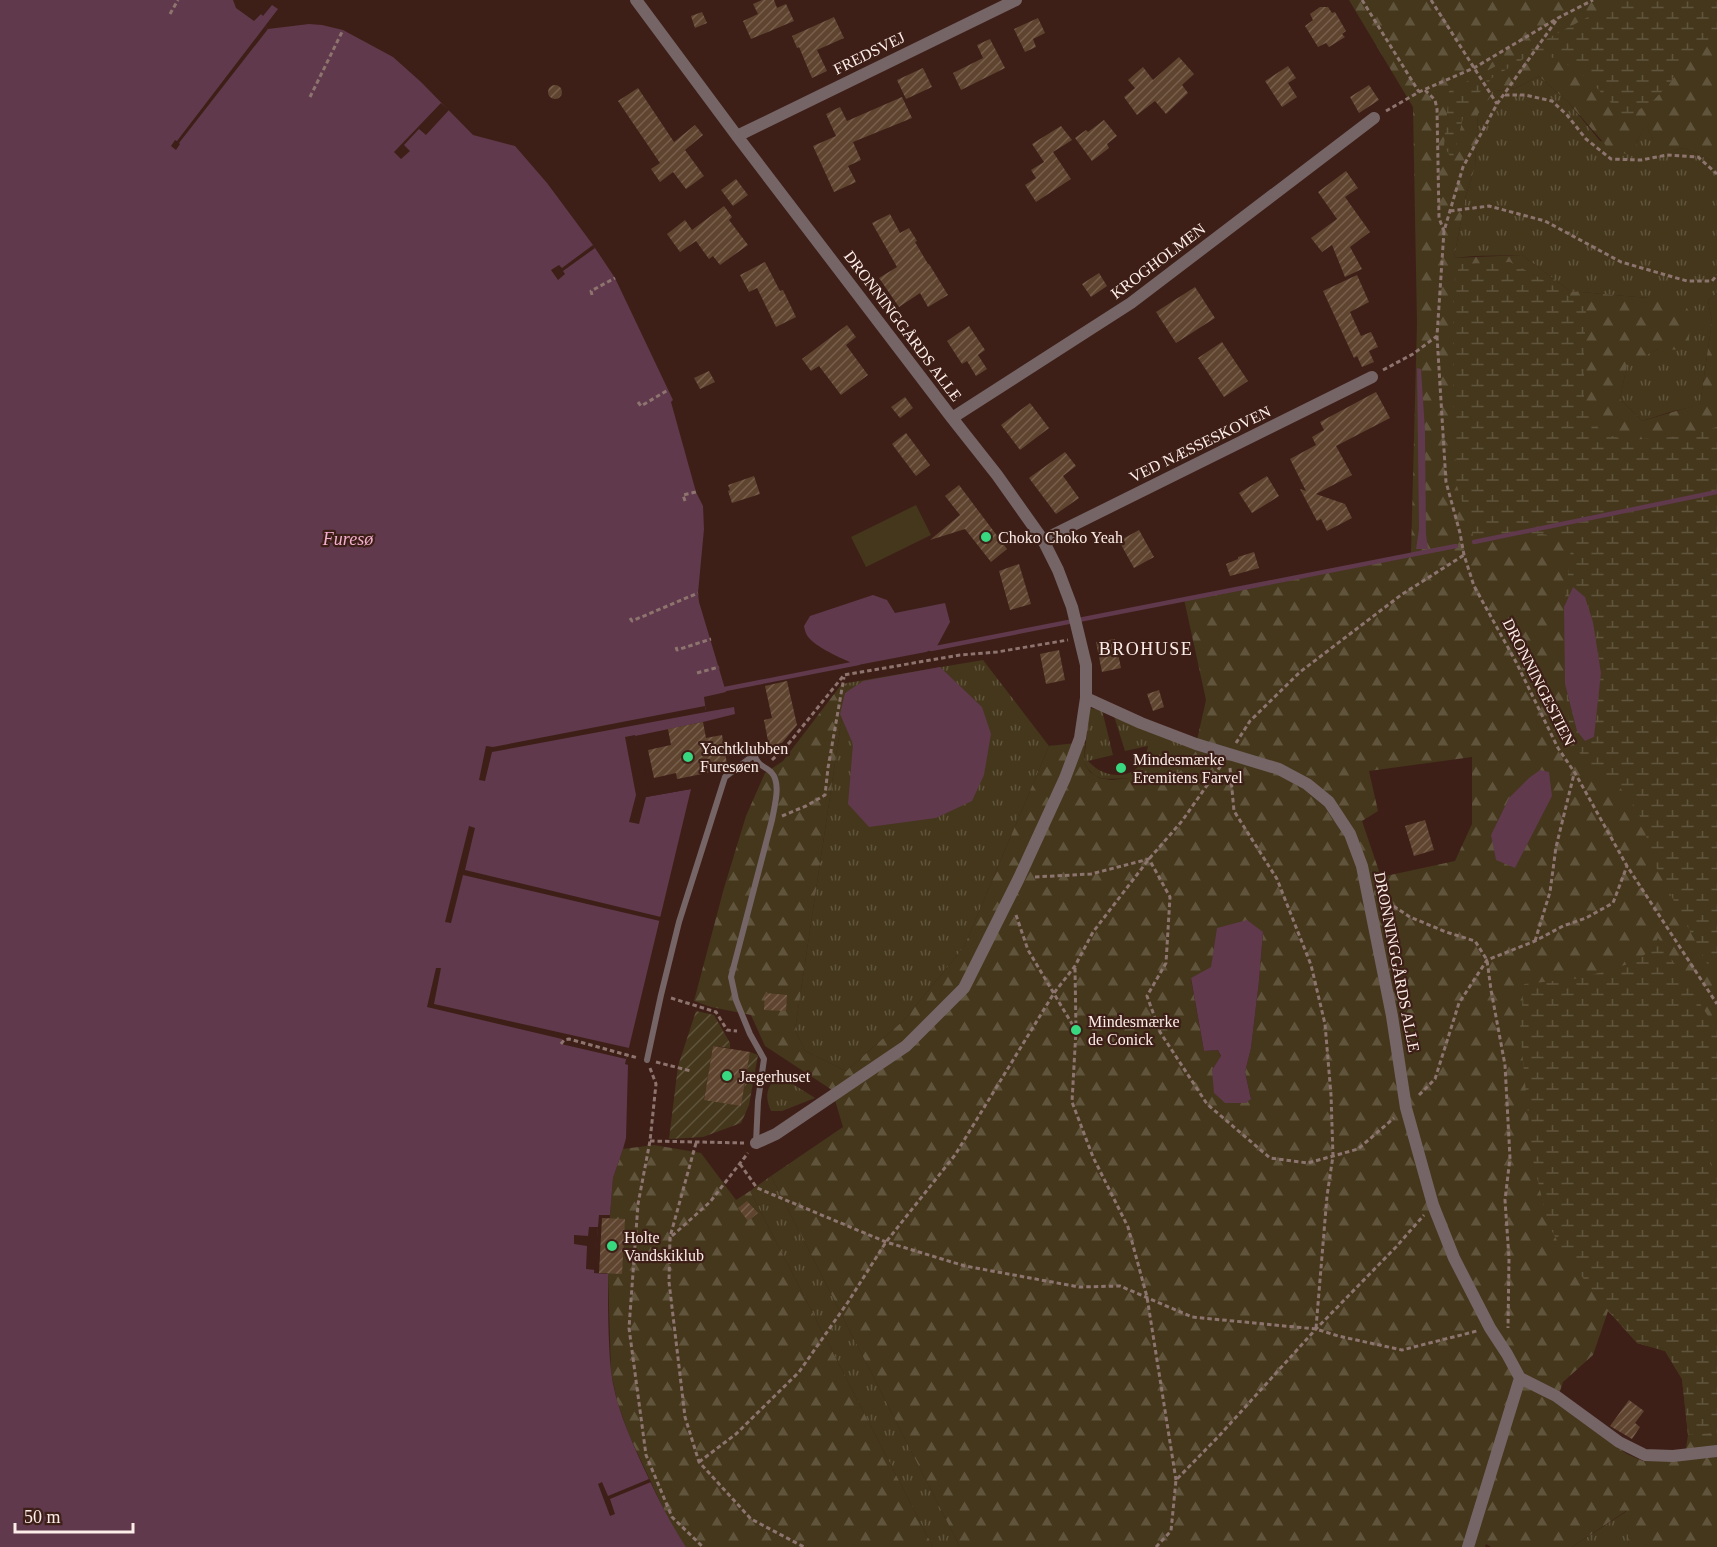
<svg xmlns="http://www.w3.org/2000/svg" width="1717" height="1547" font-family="'Times New Roman',serif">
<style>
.grass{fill:url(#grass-tufts)}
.forest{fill:url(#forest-firs);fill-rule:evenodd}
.wetland{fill:url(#wetland-marsh)}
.garden{fill:url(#garden-furrows)}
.pitch{fill:#44371c}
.water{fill:#60394c}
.pier{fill:#3d1f17}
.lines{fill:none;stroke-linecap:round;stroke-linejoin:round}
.stream{stroke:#60394c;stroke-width:4.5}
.building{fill:url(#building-hatch)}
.path{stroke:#8d746e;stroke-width:3;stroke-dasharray:4.5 3;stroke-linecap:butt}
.service{stroke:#766566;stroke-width:6}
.minor{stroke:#766566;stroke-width:12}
.poi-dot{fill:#37d880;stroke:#3d1f17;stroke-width:2}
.labels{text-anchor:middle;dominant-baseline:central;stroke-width:4.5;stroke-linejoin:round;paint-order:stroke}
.street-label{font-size:16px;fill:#fdede8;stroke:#3d1f17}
.poi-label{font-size:16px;fill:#fdede8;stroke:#3d1f17;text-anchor:start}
.water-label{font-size:18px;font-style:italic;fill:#f4aecf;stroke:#3d1f17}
.neighbourhood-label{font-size:18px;letter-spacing:1.5px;fill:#fdede8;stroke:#3d1f17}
</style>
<defs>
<pattern id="grass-tufts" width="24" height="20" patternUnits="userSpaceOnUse" patternTransform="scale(1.5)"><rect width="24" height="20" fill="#44371c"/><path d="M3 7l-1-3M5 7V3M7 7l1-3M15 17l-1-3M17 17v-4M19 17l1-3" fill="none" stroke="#60543d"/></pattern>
<pattern id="forest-firs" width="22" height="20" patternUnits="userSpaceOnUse" patternTransform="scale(1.5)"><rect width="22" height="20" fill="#44371c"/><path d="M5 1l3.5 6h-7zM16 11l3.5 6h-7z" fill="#60543d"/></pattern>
<pattern id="wetland-marsh" width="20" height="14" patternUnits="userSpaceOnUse" patternTransform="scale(1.5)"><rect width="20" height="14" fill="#44371c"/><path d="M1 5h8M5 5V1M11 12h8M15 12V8" fill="none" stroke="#60543d"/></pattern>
<pattern id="garden-furrows" width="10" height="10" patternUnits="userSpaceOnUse" patternTransform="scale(1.5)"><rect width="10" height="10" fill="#44371c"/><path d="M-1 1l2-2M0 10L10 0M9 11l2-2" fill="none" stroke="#60543d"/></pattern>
<pattern id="building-hatch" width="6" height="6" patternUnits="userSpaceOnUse" patternTransform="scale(1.5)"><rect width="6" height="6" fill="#5f4530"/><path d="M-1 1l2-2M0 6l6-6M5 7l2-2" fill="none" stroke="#77604e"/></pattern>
</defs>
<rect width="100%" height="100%" fill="#3d1f17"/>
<path class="grass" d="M1539 76 1568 102 1600 141 1636 143 1646 124 1653 139 1675 150 1684 148 1717 163V293L1708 301 1712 321 1700 405 1670 412 1642 421 1620 399 1627 364 1658 349 1681 298H1648L1570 291 1522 255 1473 256 1454 258 1466 195 1475 167 1478 113 1495 91 1516 88Z
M983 660 1049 746 964 947 904 1020 846 1071 805 1051 795 1030 847 683Z
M1089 708 1102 710 1113 755 1088 761C1108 783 1143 780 1148 746L1125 751 1114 716 1195 749C1191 757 1188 767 1179 772 1172 775 1108 781 1100 778 1093 776 1088 769 1084 763Z
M775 1078 785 1079 815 1098 782 1111H771C765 1097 766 1090 775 1078Z
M771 1176 960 1547H933L750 1191Z
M1627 1511 1629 1547H1572Z"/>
<path class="forest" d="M1349 0H1717V163L1684 148 1675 150 1662 149 1653 139 1646 125 1636 143 1638 156 1611 151 1568 102 1539 76 1516 88 1495 91 1478 114 1475 167 1466 195 1454 258 1522 255 1570 291 1648 298H1681L1691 315 1688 350 1658 349 1627 365 1620 399 1642 421 1700 404 1712 321 1708 301 1717 293V1547H1629L1626 1511 1572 1547H1491L1486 1544 1485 1547H960L771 1176 843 1127 832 1090 765 1046 751 1015 711 1007 694 1001 724 888 746 816 765 773 783 761 841 685 847 683 795 1030 805 1051 846 1071 904 1020 964 947 1049 746 1085 742 1084 763 1090 772 1099 778 1112 780 1179 772 1188 764 1195 749 1206 700 1184 599 1411 554 1417 323 1413 107ZM1472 757V824L1455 861 1381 877 1362 821 1378 811 1369 771ZM1263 932 1259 981 1251 1048 1245 1072 1251 1098 1212 1070 1221 1057 1218 1050 1204 1051 1191 979 1212 967ZM1608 1311 1637 1343 1665 1351 1682 1379 1688 1435 1684 1461H1643L1627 1454 1556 1403 1563 1382 1593 1355Z
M654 1145 701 1153 736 1200 750 1191 933 1547H686L670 1523 629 1435 617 1401 611 1372 608 1274 610 1215 613 1178 623 1149Z"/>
<path class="wetland" d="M1620 0H1717V30L1654 100 1626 118 1587 78 1558 58 1527 57 1492 78 1465 109 1453 161 1444 146 1449 91Z
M1510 262 1549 283 1586 308 1584 354V409L1603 434 1629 440 1685 436 1717 427V965L1710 969 1656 867 1639 814 1621 789 1591 769 1571 740 1565 684 1577 731 1601 673 1593 622 1585 597 1573 588 1564 607 1572 540 1542 534 1474 538 1456 483 1453 392V286L1460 264Z
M1658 938 1717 1030V1103L1713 1114 1710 1163 1717 1175V1433L1688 1435 1682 1379 1665 1351 1637 1343 1608 1310 1565 1255 1548 1224 1532 1156 1520 1030 1524 984 1582 978 1628 964 1651 951Z"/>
<path class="garden" d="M696 1011 714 1015 730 1043V1048L713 1046 704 1099 741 1106 750 1052 758 1055 749 1105 741 1123 703 1137 669 1139 678 1066Z"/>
<path class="pitch" d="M916 505 931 535 866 567 851 537Z"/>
<path class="water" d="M0 0H233L236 8 254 21 261 14 263 16 272 5 278 9 265 26 268 29 309 24 322 25 343 30 393 57 421 82 473 135 515 146 547 183 593 245 615 278 673 400 671 402 696 492 703 506 704 529 698 593 699 602 726 692 704 697 706 712 734 707 735 714 703 722 635 736 646 797 691 789 625 1064 628 1065 626 1138 623 1149 613 1178 610 1215H599L594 1273 608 1274C608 1306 608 1339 611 1371 615 1403 628 1433 641 1462 655 1492 668 1520 686 1547H0Z
M1417 368 1421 369 1425 430 1426 534 1428 549H1416L1419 529Z
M1573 587 1585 597 1593 622 1601 673 1594 737 1585 741 1577 731 1565 684 1564 607Z
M873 595 887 600 895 613 945 603 950 622 936 648 926 652 858 665C846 661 818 648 810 639 806 635 805 631 804 626L810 616Z
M940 667 982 707 991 734 984 775 972 801 936 818 869 827 848 804 853 744 840 714 845 693 863 681Z
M1540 770 1549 772 1552 796 1515 868 1496 860 1491 835 1509 798 1529 778Z
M1247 920 1263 932 1259 981 1251 1048 1245 1072 1251 1099 1246 1103H1225L1214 1093 1212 1070 1221 1056 1218 1050 1204 1051 1191 978 1211 967 1217 928Z"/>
<path class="pier" d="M265 26 268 29 179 143 180 144 176 150 171 146 175 140 177 141Z
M441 103 449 110 426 135 419 129 404 145 410 151 401 159 394 152Z
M593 245 595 248 563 271 565 274 558 280 551 270 559 265 562 268Z
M705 706 706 712 492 752 485 781 479 780 486 746 493 747Z
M635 735 637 745H640L649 794 692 786 691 789 646 797 639 824 629 822 636 795 625 737Z
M469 826 475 828 465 870 661 917 660 921 463 875 451 923 445 922Z
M436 968H441L434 1004 629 1048 626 1059 561 1044 562 1039 427 1007Z
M589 1227H598L595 1270 586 1269 587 1246 574 1244V1235L588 1236Z
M649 1479 651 1482 610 1499 615 1514 610 1516 598 1484 602 1482 608 1496Z"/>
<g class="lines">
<path class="stream" d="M1474 542 1717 492
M931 649 1456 546
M725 689 858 663"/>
</g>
<path class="building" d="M762 0H774L777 8 786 4 794 21 751 39 743 21 758 14 753 4Z
M1320 7H1328L1332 13 1335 12 1346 31 1342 34 1345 37 1329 47 1326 43 1318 47 1305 26 1313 20 1310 14Z
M702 12 707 23 695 28 691 16Z
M834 17 844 38 817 50 827 71 812 78 799 47 797 48 792 36Z
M1038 18 1045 33 1033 39 1036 47 1025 52 1014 29Z
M990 39 1005 68 961 90 953 73 983 58 977 45Z
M1179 57 1194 74 1182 85 1188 93 1166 114 1155 101 1137 115 1124 97 1135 88 1128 80 1143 67 1153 80Z
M1288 66 1296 78 1288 83 1297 97 1282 107 1265 81Z
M923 68 932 87 906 99 897 80Z
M548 92a7 7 0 1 1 14 0a7 7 0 1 1-14 0Z
M1369 85 1379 100 1359 113 1350 97Z
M638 88 674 142 695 125 703 135 685 150 704 176 686 189 673 172 660 182 651 169 660 163 618 101Z
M902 97 912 118 853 142 861 160 848 166 856 182 834 192 813 146 836 136 826 114 840 107 847 121Z
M1104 120 1117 136 1107 144 1109 148 1092 161 1075 138 1086 130 1088 132Z
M1061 126 1072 140 1053 152 1071 179 1036 202 1025 185 1036 178 1031 170 1044 162 1032 144Z
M1346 171 1358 188 1345 197 1370 232 1350 247 1362 269 1345 277 1332 245 1322 252 1311 238 1337 219 1318 192Z
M736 179 748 195 733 206 721 190Z
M724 206 732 217 729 220 748 245 720 265 713 256 709 259 696 241 680 252 667 234 685 220 692 230Z
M890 214 900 233 909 228 917 241 915 242 928 264H929L948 295 928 307 920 293 899 307 879 278 897 267 872 223Z
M765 262 780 291 783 290 796 317 776 327 757 288 749 292 740 275Z
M1099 273 1107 286 1091 297 1082 284Z
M1357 275 1369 302 1350 312 1361 336 1371 332 1378 347 1369 351 1374 362 1362 367 1357 356 1354 358 1323 291Z
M1195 287 1215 318 1176 343 1156 312Z
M847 325 856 337 846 345 868 375 841 395 819 366 811 371 802 359Z
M969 326 985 350 978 355 987 369 976 376 967 361 962 364 947 341Z
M1222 342 1248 381 1224 397 1198 358Z
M709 371 715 382 700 389 694 378Z
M1376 392 1390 418 1336 446 1352 475 1316 494 1345 504 1352 518 1327 531 1321 519 1317 521 1300 489 1306 491 1290 459 1316 445 1312 437 1324 430 1320 422Z
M905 397 913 408 900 418 891 407Z
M1030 403 1049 428 1020 450 1001 425Z
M906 433 930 465 916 476 892 444Z
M1065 452 1076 466 1063 476 1079 498 1056 514 1029 478Z
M754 476 760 494 732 503 728 491 730 490 728 485Z
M1267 476 1279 496 1252 513 1239 493Z
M959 485 1007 549 991 562 965 529 930 540 960 515 945 496Z
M1139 530 1154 557 1134 568 1119 541Z
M1254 552 1259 568 1230 576 1226 564 1238 559V557Z
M1019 564 1031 604 1010 610 999 571Z
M1115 639 1121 668 1102 672 1096 642Z
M1059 650 1065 680 1046 684 1040 654Z
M787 681 797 725 782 743 769 746 764 720 772 718 765 686Z
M1159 690 1164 707 1153 711 1147 694Z
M703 722 706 738 722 735 727 764 711 767 712 772 677 779 676 773 654 778 648 750 671 745 668 729Z
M1425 820 1434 850 1414 856 1405 826Z
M765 993 787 995 786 1011 764 1010Z
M713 1046 750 1052 741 1106 704 1100Z
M747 1201 758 1213 748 1221 738 1208Z
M602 1218 625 1219 622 1274 599 1273Z
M1629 1400 1644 1411 1635 1423 1640 1427 1632 1439 1610 1426Z"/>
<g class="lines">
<path class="path" d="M1362 0 1419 92
M1431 0 1497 104
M170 14 178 0
M1425 90 1435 100 1437 109 1439 218 1444 231
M1505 95H1525L1552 101 1567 115 1586 139 1611 159 1641 160 1667 155 1698 157 1717 174
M310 97 343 30
M1386 111 1419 92 1474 68 1558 18 1593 0
M1450 211 1489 206 1545 221 1621 262 1687 281H1712L1717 275
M592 295 591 291 615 278
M1437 336 1446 482 1460 533 1464 555 1474 586 1516 662 1558 748 1575 773 1627 866 1717 1004
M1383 370 1413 354 1437 336 1444 231 1463 167 1497 104 1558 18
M638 402 641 406 668 390
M685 501 683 495 696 492
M630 618 632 621 698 593
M676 647 677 650 711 639
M697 673 719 667
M1236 743 1250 721 1300 672 1401 595 1464 555
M772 760 790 742 844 675 960 655 997 652 1068 640
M1230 768 1234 811 1277 879 1311 965 1325 1024 1331 1095 1333 1156 1327 1196 1316 1328
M782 816 806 806 825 795 828 768 844 677
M1035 877 1091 874 1149 859 1170 897 1166 963 1147 996 1160 1032 1207 1104 1270 1158 1308 1163 1358 1149 1394 1118
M1381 898 1410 917 1446 932 1475 941 1487 960 1491 990 1505 1065 1510 1158 1505 1200 1509 1258 1508 1328
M1016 915 1028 950 1075 1029
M1535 941 1550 892 1556 847 1574 774
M1075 968 1076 1030 1072 1102 1093 1157 1128 1227 1147 1297 1176 1480
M671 998 716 1012 727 1030 737 1031
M561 1044 564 1040 569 1039 638 1058
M656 1062 691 1071
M650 1068 656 1084 650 1141 638 1204 629 1328 646 1455 672 1517 703 1547
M1419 1095 1435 1079 1459 1003 1487 960 1535 941 1563 926 1586 918 1613 903 1627 866
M650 1141 744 1143
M696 1143 670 1237 669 1282 685 1417 699 1462 751 1519 804 1547
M740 1164 757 1188 886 1242 965 1266 1079 1287 1120 1286 1192 1317 1316 1329 1338 1336 1402 1350 1477 1331
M672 1236 710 1202 748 1153
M699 1462 736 1434 799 1372 848 1302 886 1242 955 1155 1054 993 1075 966 1093 932 1149 859 1182 821 1222 764
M1156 1547 1171 1531 1176 1480 1218 1437 1316 1329 1396 1247 1424 1215"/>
<path class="service" d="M647 1060 661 995 679 922 725 777 754 755C760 768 762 764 771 772 782 783 774 807 772 820L731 977 736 1000 750 1034 764 1059 758 1101 756 1143"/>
<path class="minor" d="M636 0 737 136 952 418 997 475 1043 540 1058 570 1072 607 1086 665V698L1080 738 1065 778 1019 878 964 988 906 1046 776 1134 756 1143
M737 136 1016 0
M952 418 1131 303 1374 118
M1043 540 1372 377
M1086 698 1141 723 1196 744 1279 769 1307 784 1329 802 1350 834 1362 866 1392 1016 1406 1108 1433 1205 1454 1258 1490 1328 1507 1354 1520 1378 1556 1396 1619 1442 1645 1455 1673 1456 1717 1451
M1468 1547 1520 1378"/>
</g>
<g class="poi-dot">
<circle cx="986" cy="537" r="6"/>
<circle cx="688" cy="757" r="6"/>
<circle cx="1121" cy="768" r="6"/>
<circle cx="1076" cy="1030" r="6"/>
<circle cx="727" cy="1076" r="6"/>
<circle cx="612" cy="1246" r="6"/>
</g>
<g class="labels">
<g class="street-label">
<text transform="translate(869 53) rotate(-26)">FREDSVEJ</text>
<text transform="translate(1158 261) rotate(-37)">KROGHOLMEN</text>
<text transform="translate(903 326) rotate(53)">DRONNINGGÅRDS ALLE</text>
<text transform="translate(1200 444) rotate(-26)">VED NÆSSESKOVEN</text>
<text transform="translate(1539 682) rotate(63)">DRONNINGESTIEN</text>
<text transform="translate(1397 962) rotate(79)">DRONNINGGÅRDS ALLE</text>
</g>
<g class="poi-label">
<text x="998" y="537">Choko Choko Yeah</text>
<text x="700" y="748">Yachtklubben<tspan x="700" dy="18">Furesøen</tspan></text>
<text x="1133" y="759">Mindesmærke<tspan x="1133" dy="18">Eremitens Farvel</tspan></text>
<text x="1088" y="1021">Mindesmærke<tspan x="1088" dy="18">de Conick</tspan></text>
<text x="739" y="1076">Jægerhuset</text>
<text x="624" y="1237">Holte<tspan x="624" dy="18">Vandskiklub</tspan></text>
</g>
<g class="water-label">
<text x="348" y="539">Furesø</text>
</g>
<g class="neighbourhood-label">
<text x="1146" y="649">BROHUSE</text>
</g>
</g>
<path d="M15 1523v9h118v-9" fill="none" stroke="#fdede8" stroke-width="3"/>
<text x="24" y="1523" font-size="18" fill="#fdede8" stroke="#3d1f17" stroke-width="4.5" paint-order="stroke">50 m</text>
</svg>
